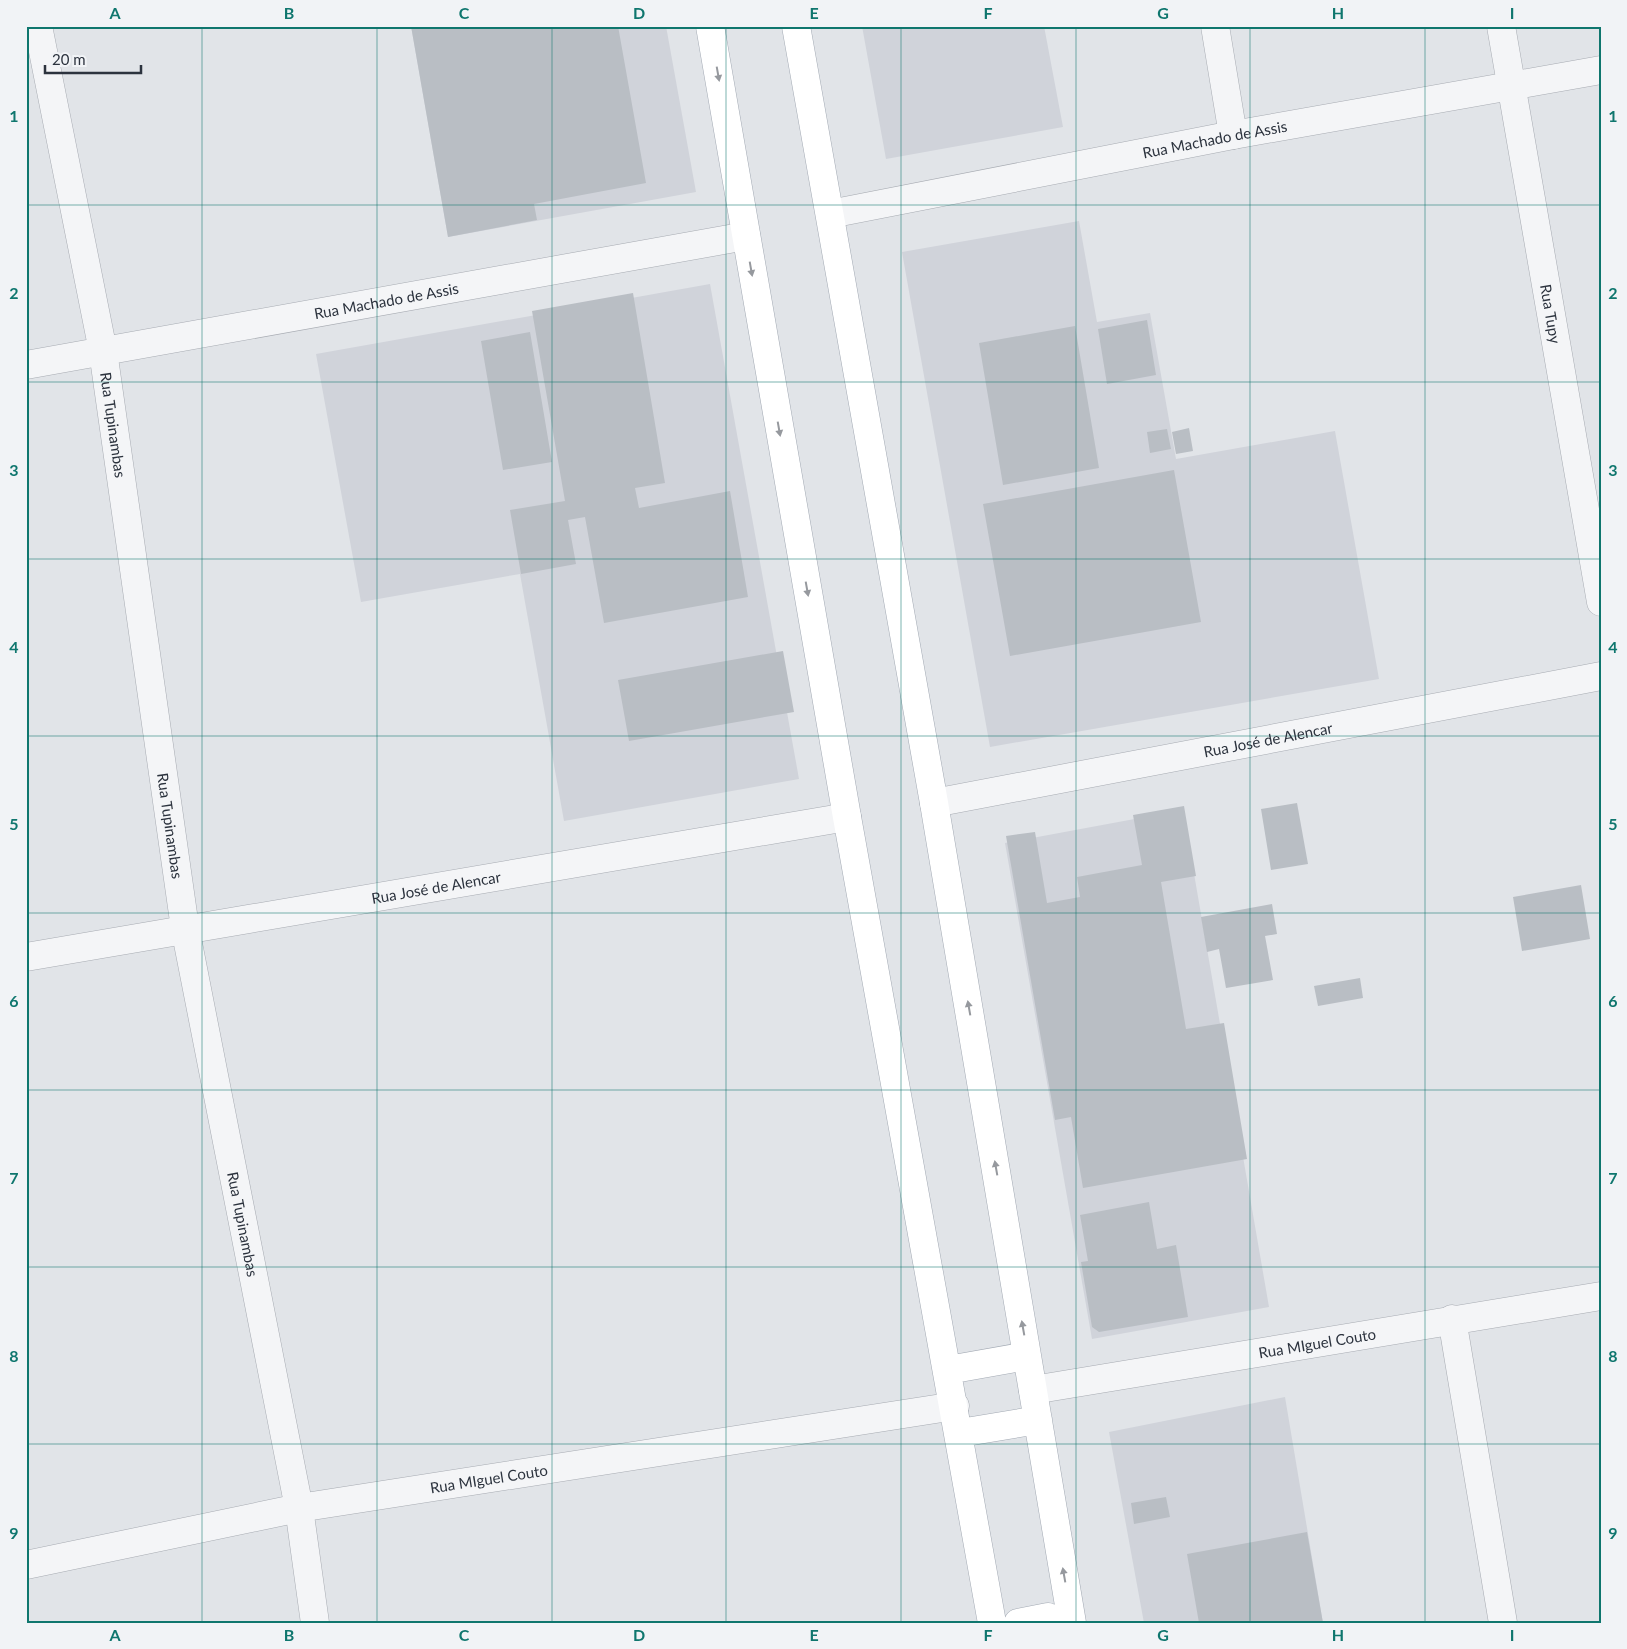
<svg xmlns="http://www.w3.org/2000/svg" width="1627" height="1649" font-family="Lato,sans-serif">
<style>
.built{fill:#d0d3da}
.building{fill:#b9bec4}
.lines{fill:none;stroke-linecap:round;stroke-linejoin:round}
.minor-casing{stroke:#a7abb2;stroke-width:29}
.primary-casing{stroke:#a2a9b3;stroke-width:29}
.minor{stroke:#f4f5f7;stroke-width:28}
.primary{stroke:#fff;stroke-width:28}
.oneway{fill:#96999e}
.grid{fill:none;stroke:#0f766e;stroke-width:1;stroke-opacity:0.55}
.labels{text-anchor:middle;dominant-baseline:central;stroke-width:4;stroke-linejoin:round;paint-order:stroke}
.street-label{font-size:15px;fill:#2c333e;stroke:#f1f3f6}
.neatline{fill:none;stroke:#0f766e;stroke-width:2}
.grid-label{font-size:16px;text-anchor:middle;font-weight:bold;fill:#0f766e}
</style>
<rect width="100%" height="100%" fill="#e1e4e8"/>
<path class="built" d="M411 26H666L696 192 448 237Z
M862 26H1044L1063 127 886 159Z
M1079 221 1097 322 1150 313 1176 459 1335 431 1379 679 990 747 902 252Z
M710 284 799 779 564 821 520 574 361 602 316 354Z
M1183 810 1269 1307 1092 1339 1005 843Z
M1285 1397 1323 1623H1144L1109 1432Z"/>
<path class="building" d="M411 26H618L646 183 534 204 537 220 448 237Z
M633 293 665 483 635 488 639 508 730 491 748 597 604 623 585 517 568 520 576 564 521 574 510 510 565 501 532 311Z
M1147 320 1156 375 1107 384 1098 329Z
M1075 326 1099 468 1003 485 979 343Z
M530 332 552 462 503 470 481 341Z
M1189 428 1193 451 1176 454 1172 432Z
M1167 429 1171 449 1150 453 1147 432Z
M1174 470 1201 622 1010 656 983 504Z
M783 651 794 712 629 741 618 680Z
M1297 803 1308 864 1271 870 1261 809Z
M1184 806 1196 876 1161 882 1186 1029 1224 1023 1247 1159 1083 1188 1071 1117 1055 1120 1006 836 1035 832 1047 903 1080 897 1077 877 1142 865 1133 815Z
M1581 885 1590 939 1522 951 1513 897Z
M1272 904 1277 934 1265 936 1273 980 1226 988 1219 949 1207 952 1201 917Z
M1360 978 1363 998 1318 1006 1314 986Z
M1149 1202 1157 1249 1176 1245 1188 1317 1099 1332 1092 1327 1081 1262 1088 1261 1080 1215Z
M1166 1497 1170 1517 1134 1524 1131 1503Z
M1307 1532 1323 1623H1199L1187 1554Z"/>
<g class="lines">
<g class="minor-casing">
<g id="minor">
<path id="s1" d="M38 26 103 351 185 928 299 1508 315 1623"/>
<path d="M1215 26 1233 135"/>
<path id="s2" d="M1501 26 1601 602"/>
<path id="s3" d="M830 214 1233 135 1601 70"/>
<path id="s4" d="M26 365 746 236"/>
<path id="s5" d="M934 803 1601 676"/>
<path id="s6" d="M26 957 847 817"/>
<path d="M1452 1319 1503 1623"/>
<path id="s7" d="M1033 1390 1601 1296"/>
<path id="s8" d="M26 1565 299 1508 955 1406"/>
</g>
</g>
<g class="primary-casing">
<path id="primary" d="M710 26 847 817 992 1623
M796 26 934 803 1072 1623
M948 1370 1027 1356
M960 1433 1038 1420
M1018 1623 1048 1617 1060 1623"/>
</g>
<use href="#minor" class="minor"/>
<use href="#primary" class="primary"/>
</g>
<defs><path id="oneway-solid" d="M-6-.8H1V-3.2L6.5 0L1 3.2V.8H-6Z" transform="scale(1.25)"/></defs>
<g class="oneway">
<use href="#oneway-solid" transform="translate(718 74) rotate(80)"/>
<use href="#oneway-solid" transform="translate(751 269) rotate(80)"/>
<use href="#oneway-solid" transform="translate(779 429) rotate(80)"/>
<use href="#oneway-solid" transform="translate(807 589) rotate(80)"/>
<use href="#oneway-solid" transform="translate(969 1008) rotate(-100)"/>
<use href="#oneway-solid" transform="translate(996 1168) rotate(-100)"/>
<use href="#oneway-solid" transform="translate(1023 1328) rotate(-100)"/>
<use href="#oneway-solid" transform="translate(1064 1575) rotate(-100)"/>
</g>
<path class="grid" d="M202 26V1623M377 26V1623M552 26V1623M726 26V1623M901 26V1623M1076 26V1623M1250 26V1623M1425 26V1623M26 205H1601M26 382H1601M26 559H1601M26 736H1601M26 913H1601M26 1090H1601M26 1267H1601M26 1444H1601"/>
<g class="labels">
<g class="street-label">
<text stroke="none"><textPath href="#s3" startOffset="392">Rua Machado de Assis</textPath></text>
<text stroke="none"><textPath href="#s4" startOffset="366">Rua Machado de Assis</textPath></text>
<text stroke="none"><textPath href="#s2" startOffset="292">Rua Tupy</textPath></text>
<text stroke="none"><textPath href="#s1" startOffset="406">Rua Tupinambas</textPath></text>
<text stroke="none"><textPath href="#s5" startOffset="340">Rua José de Alencar</textPath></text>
<text stroke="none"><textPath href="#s1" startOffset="811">Rua Tupinambas</textPath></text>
<text stroke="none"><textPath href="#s6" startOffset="416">Rua José de Alencar</textPath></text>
<text stroke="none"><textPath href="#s1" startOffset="1216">Rua Tupinambas</textPath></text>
<text stroke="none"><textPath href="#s7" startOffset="288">Rua MIguel Couto</textPath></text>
<text stroke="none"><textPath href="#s8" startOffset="471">Rua MIguel Couto</textPath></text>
</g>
</g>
<rect width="1627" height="1649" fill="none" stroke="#f1f3f6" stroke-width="55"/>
<path d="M45 65v8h96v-8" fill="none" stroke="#2c333e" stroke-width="2.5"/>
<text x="52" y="65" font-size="15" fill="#2c333e" stroke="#f1f3f6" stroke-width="4" paint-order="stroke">20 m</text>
<rect x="28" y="28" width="1572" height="1594" class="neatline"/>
<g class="grid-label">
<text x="115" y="19">A</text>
<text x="289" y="19">B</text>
<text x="464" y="19">C</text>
<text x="639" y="19">D</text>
<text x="814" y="19">E</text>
<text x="988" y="19">F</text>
<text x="1163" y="19">G</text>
<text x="1338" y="19">H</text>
<text x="1512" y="19">I</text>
<text x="14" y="122">1</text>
<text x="1613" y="122">1</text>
<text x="14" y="299">2</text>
<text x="1613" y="299">2</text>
<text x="14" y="476">3</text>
<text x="1613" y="476">3</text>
<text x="14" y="653">4</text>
<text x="1613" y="653">4</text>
<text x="14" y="830">5</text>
<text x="1613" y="830">5</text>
<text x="14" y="1007">6</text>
<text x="1613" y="1007">6</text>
<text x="14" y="1184">7</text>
<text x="1613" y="1184">7</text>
<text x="14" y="1362">8</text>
<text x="1613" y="1362">8</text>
<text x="14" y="1539">9</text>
<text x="1613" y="1539">9</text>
<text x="115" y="1641">A</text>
<text x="289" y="1641">B</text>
<text x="464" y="1641">C</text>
<text x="639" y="1641">D</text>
<text x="814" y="1641">E</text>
<text x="988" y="1641">F</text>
<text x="1163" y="1641">G</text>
<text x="1338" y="1641">H</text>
<text x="1512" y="1641">I</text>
</g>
</svg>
